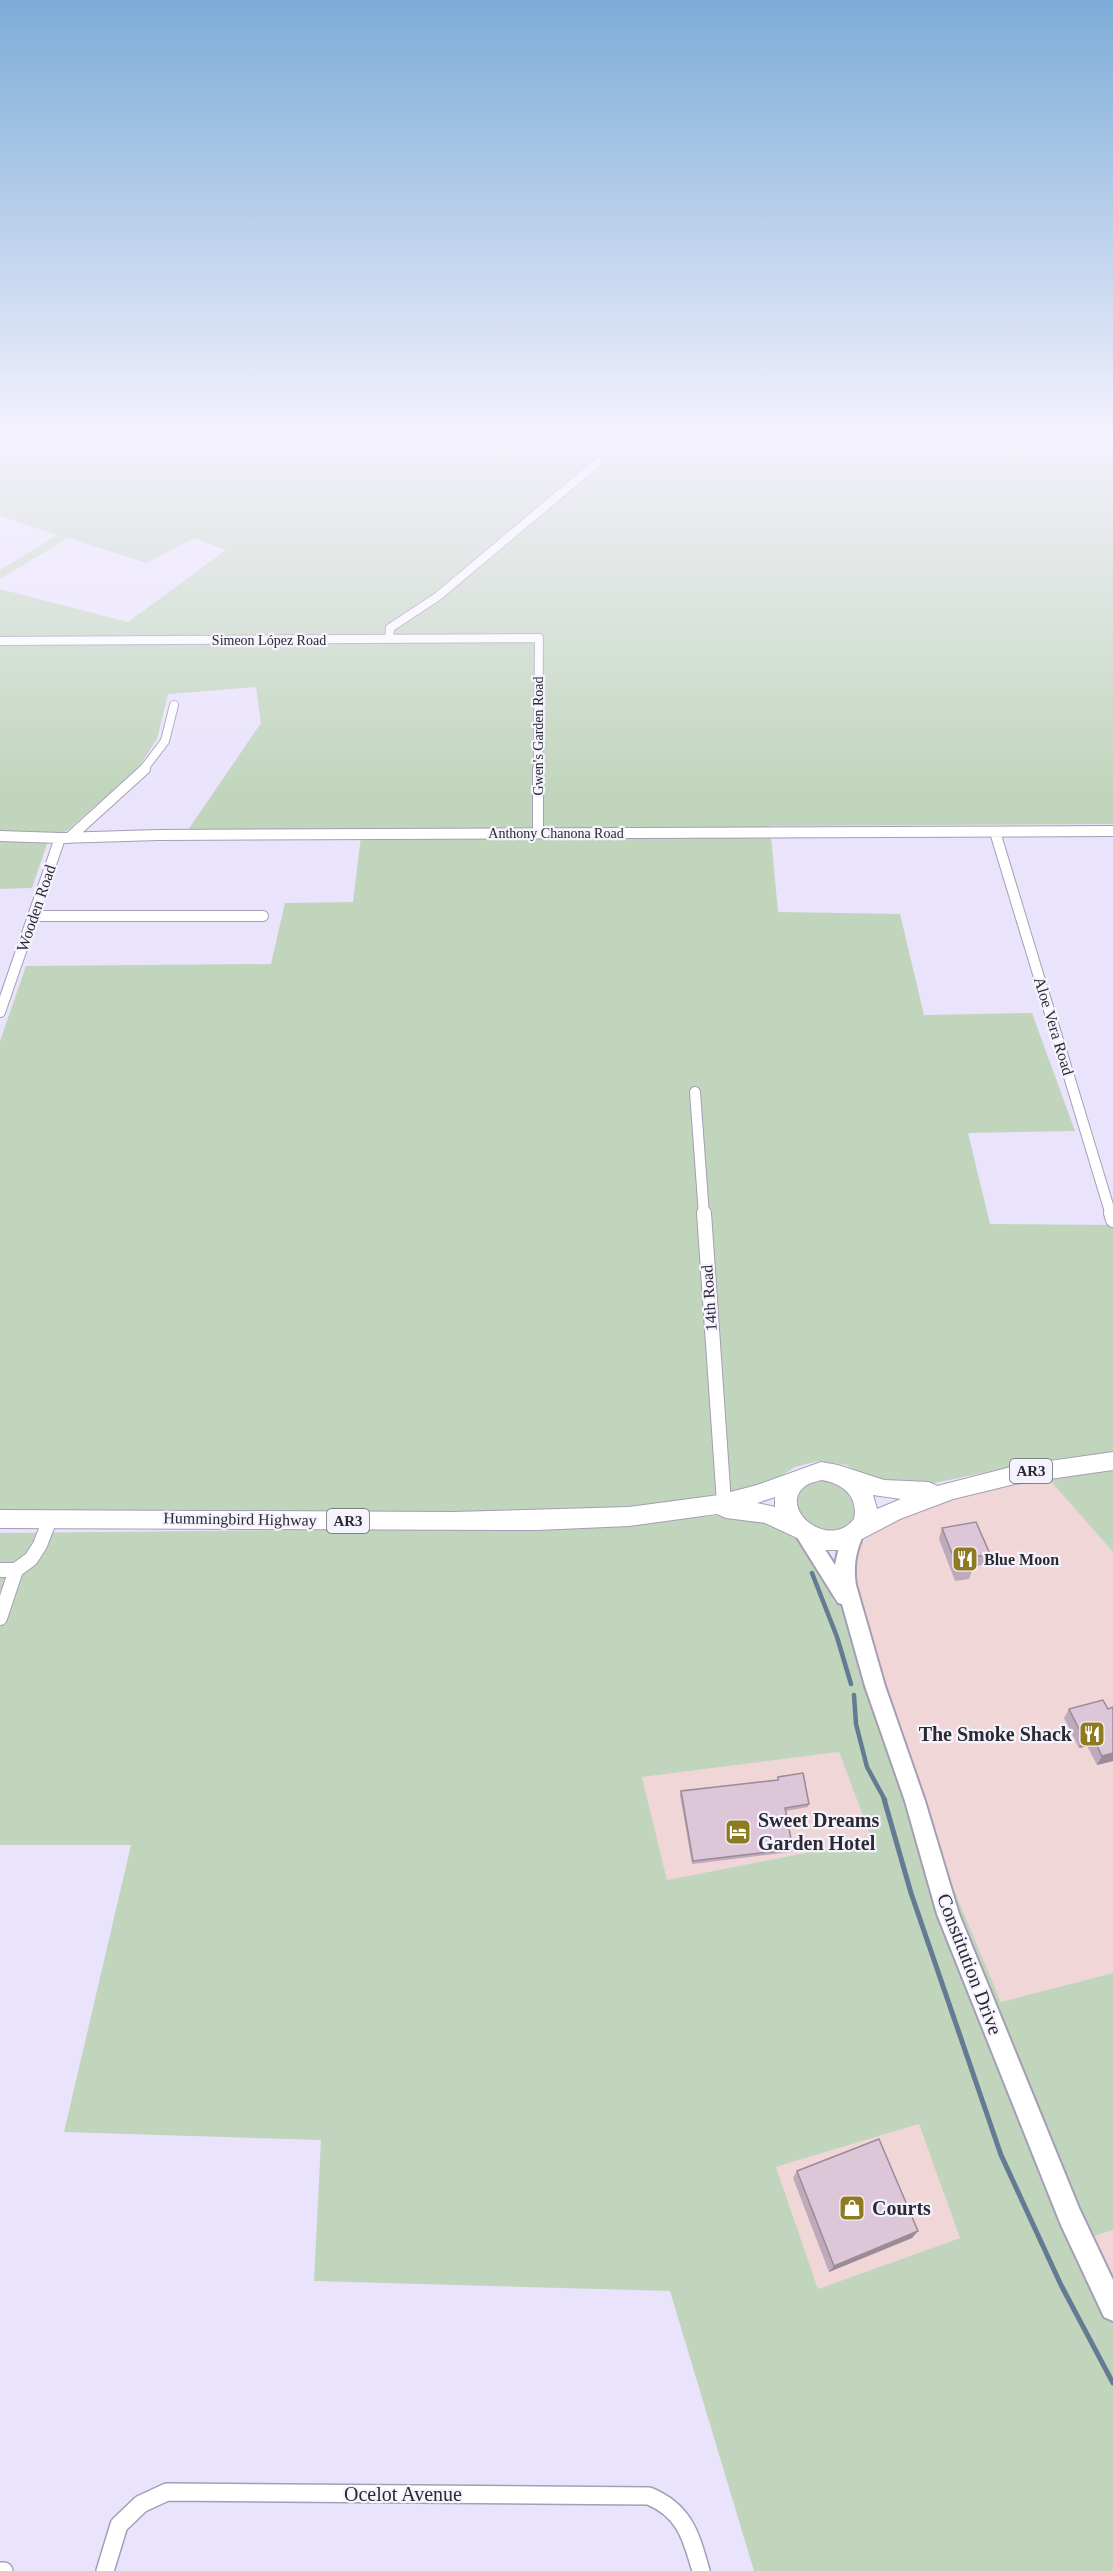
<svg xmlns="http://www.w3.org/2000/svg" width="1113" height="2571" font-family="'Times New Roman',serif">
<style>
.commercial{fill:#f1d6d7}
.green{fill:#c1d5bc;fill-rule:evenodd}
.lines{fill:none;stroke-linecap:round;stroke-linejoin:round}
.stream-far1{stroke:#637c93;stroke-width:4.5}
.stream{stroke:#637c93;stroke-width:5}
.minor-far3-casing{stroke:#a49eb6;stroke-width:10}
.minor-far2-casing{stroke:#a49eb6;stroke-width:12}
.minor-far1-casing{stroke:#a49eb6;stroke-width:16}
.minor-casing{stroke:#a49eb6;stroke-width:20}
.secondary-casing{stroke:#a49eb6;stroke-width:4}
.primary-casing{stroke:#a49eb6;stroke-width:2}
.minor-far3{stroke:#fff;stroke-width:8}
.minor-far2{stroke:#fff;stroke-width:10}
.minor-far1{stroke:#fff;stroke-width:14}
.minor{stroke:#fff;stroke-width:17}
.secondary{fill:#fff;fill-rule:evenodd}
.primary{fill:#fff;fill-rule:evenodd}
.wall{fill:#bdaaba}
.shaded-wall{fill:#9a8b97}
.building{fill:#dcc6d8;stroke:#9a8b97;stroke-width:1.5}
.labels{text-anchor:middle;dominant-baseline:central;stroke-width:4.5;stroke-linejoin:round;paint-order:stroke}
.far-street-label{font-size:14px;fill:#2b2932;stroke:#f5f3fd}
.shield{fill:#f5f3fd;stroke:#68666f;stroke-width:1.5}
.shield-label{font-size:15px;font-weight:bold;fill:#2b2932}
.street-label{font-size:16px;fill:#2b2932;stroke:#f5f3fd}
.poi-label{font-size:16px;font-weight:bold;fill:#2b2932;stroke:#f5f3fd;text-anchor:start}
.near-poi-label{font-size:20px;font-weight:bold;fill:#2b2932;stroke:#f5f3fd;text-anchor:start}
.near-street-label{font-size:20px;fill:#2b2932;stroke:#f5f3fd}
</style>
<rect width="100%" height="100%" fill="#e9e3fc"/>
<path class="commercial" d="M1047 1477 1113 1552V1973L1001 2002 921 1811 849 1583 854 1552 860 1544 888 1522 922 1504Z
M839 1752 872 1840 667 1880 642 1777Z
M920 2124 960 2238 818 2289 776 2167Z
M1113 2230V2276L1094 2236Z"/>
<path class="green" d="M0 432H1113V824L770 826 778 912 900 914 924 1015 1032 1013 1075 1131 968 1133 990 1224 1113 1225V1452L1040 1461 930 1484 903 1486 865 1476 846 1465 819 1461 795 1467 767 1485 748 1491 625 1508 505 1512 0 1518V1041L26 966 271 964 285 903 353 902 362 828 188 830 261 723 256 687 168 694 157 739 138 768 69 829 47 844 32 888 0 889V589L128 622 226 550 194 538 147 563 68 538 0 579V570L57 535 0 516Z
M1113 1470V1552L1047 1477Z
M822 1480C846 1485 853 1489 857 1514L846 1527C804 1543 774 1489 822 1480Z
M737 1514C794 1520 815 1555 835 1604L855 1601 921 1811 1001 2002 1113 1973V2230L1094 2236 1072 2217 1113 2308V2571H754L670 2291 314 2281 321 2140 64 2132 131 1845H0V1533L508 1528 631 1523ZM839 1752 872 1840 667 1880 642 1777ZM919 2124 960 2238 818 2289 776 2167Z"/>
<g class="lines">
<path class="stream-far1" d="M812 1573 837 1637 851 1684
M854 1695 856 1724 867 1767 885 1800"/>
<path class="stream" d="M884 1799 911 1893 1001 2155 1061 2285 1113 2383"/>
<g class="minor-far3-casing">
<path id="minor-far3" d="M389 639 390 628 437 597 598 462
M0 641 539 638 538 770
M143 770 165 741 174 705"/>
</g>
<g class="minor-far2-casing">
<path id="minor-far2" d="M995 832 1111 1215
M538 833V769
M0 836 60 838 158 835 1113 831
M69 838 145 769
M34 916H263
M0 1012 60 838
M695 1092 704 1215"/>
</g>
<g class="minor-far1-casing">
<path id="minor-far1" d="M704 1213 724 1503
M1111 1213 1113 1220
M0 1570H16
M0 1618 16 1570 31 1559 40 1545 50 1519"/>
</g>
<g class="minor-casing">
<path id="minor" d="M0 2571H4
M105 2571 119 2525 141 2504 167 2492 649 2496C685 2511 691 2536 701 2571"/>
</g>
<g class="secondary-casing">
<path id="secondary" d="M855 1525 862 1527 864 1533C856 1551 853 1565 856 1585L885 1686 925 1801 959 1914 1079 2208 1113 2280V2321L1104 2317 1061 2225 937 1914 905 1801 865 1686 842 1604 838 1603 795 1534 797 1528 804 1526 811 1528 835 1565 838 1551 848 1527Z"/>
</g>
<g class="primary-casing">
<path id="primary" d="M1113 1452V1470L1015 1484 953 1499 900 1519 841 1550H823L765 1523 726 1518 717 1514 629 1526 537 1530 0 1528V1510L453 1512 629 1507 719 1495 757 1485 821 1462 838 1465 884 1480 929 1482 937 1486 1015 1466ZM821 1480C842 1483 859 1496 854 1519 829 1551 778 1509 804 1487 808 1483 815 1482 821 1480ZM873 1495 901 1499 877 1509ZM775 1497V1507L757 1503Z"/>
</g>
<use href="#minor-far3" class="minor-far3"/>
<use href="#minor-far2" class="minor-far2"/>
<use href="#minor-far1" class="minor-far1"/>
<use href="#minor" class="minor"/>
<use href="#secondary" class="secondary"/>
<use href="#primary" class="primary"/>
</g>
<path class="wall" d="M942 1528 990 1554 986 1564 972 1567 973 1568 969 1579 955 1581 939 1539Z
M1113 1707V1761L1097 1765 1087 1746 1079 1748 1064 1718 1069 1709H1108Z
M778 1777 809 1804 808 1807 786 1811 793 1849 792 1852 692 1864 680 1795 681 1791 777 1780Z
M797 2171 918 2231 912 2238 829 2272 793 2178Z"/>
<path class="shaded-wall" d="M1093 1737 1087 1746 1079 1748 1084 1739Z
M1113 1753V1761L1097 1765 1102 1756Z
M918 2231 912 2238 829 2272 834 2266Z"/>
<path class="building" d="M976 1522 990 1554 968 1558 973 1568 959 1571 942 1528Z
M1103 1700 1108 1709 1113 1707V1753L1102 1756 1093 1737 1084 1739 1069 1709Z
M803 1773 809 1804 785 1808 793 1849 693 1861 681 1791 778 1780V1777Z
M879 2139 918 2231 834 2266 797 2171Z"/>
<linearGradient id="sky" x2="0" y2="1"><stop stop-color="#7cacd7"/><stop offset="0.55" stop-color="#f5f2fe"/><stop offset="1" stop-color="#f5f2fe" stop-opacity="0"/></linearGradient>
<rect width="1113" height="792" fill="url(#sky)"/>
<defs>
<g id="restaurant-square" transform="scale(1.35)"><rect x="-9" y="-9" width="18" height="18" rx="4" fill="#8e7a20" stroke="#f5f3fd"/><path d="M-5-6h1v4h1v-4h1v4h1v-4h1v5L-1.5 .5V6h-2V.5L-5-1ZM5-6V6H3V1.5H1.5Q1.5-4 5-6Z" fill="#fff"/></g>
<g id="hotel-square" transform="scale(1.35)"><rect x="-9" y="-9" width="18" height="18" rx="4" fill="#8e7a20" stroke="#f5f3fd"/><path d="M-6-4.5h1.5V1H6V5H4.5V3h-9V5H-6ZM-4 0a1.8 1.8 0 1 1 3.6 0ZM.5 0V-2.5h3Q6-2.5 6 0Z" fill="#fff"/></g>
<g id="shop-square" transform="scale(1.35)"><rect x="-9" y="-9" width="18" height="18" rx="4" fill="#8e7a20" stroke="#f5f3fd"/><path d="M-5-2.5h2.3a2.7 3.5 0 0 1 5.4 0H5L5.5 6h-11ZM-1.5-2.5h3a1.5 2.3 0 0 0-3 0Z" fill="#fff"/></g>
</defs>
<g fill-rule="evenodd">
<use href="#restaurant-square" x="965" y="1559"/>
<use href="#restaurant-square" x="1092" y="1734"/>
<use href="#hotel-square" x="738" y="1832"/>
<use href="#shop-square" x="852" y="2208"/>
</g>
<g class="labels">
<g class="far-street-label">
<text x="269" y="640">Simeon López Road</text>
<text transform="translate(538 736) rotate(-90)">Gwen's Garden Road</text>
<text x="556" y="833">Anthony Chanona Road</text>
</g>
<g class="shield">
<rect x="1010" y="1459" width="42" height="24" rx="4.5"/>
<rect x="327" y="1509" width="42" height="24" rx="4.5"/>
</g>
<g class="shield-label">
<text x="1031" y="1471">AR3</text>
<text x="348" y="1521">AR3</text>
</g>
<g class="street-label">
<text transform="translate(36 908) rotate(-71)">Wooden Road</text>
<text transform="translate(1054 1026) rotate(73)">Aloe Vera Road</text>
<text transform="translate(709 1298) rotate(-94)">14th Road</text>
<text transform="translate(240 1519) rotate(1)">Hummingbird Highway</text>
</g>
<g class="poi-label">
<text x="984" y="1559">Blue Moon</text>
</g>
<g class="near-poi-label">
<text x="1072" y="1734" text-anchor="end">The Smoke Shack</text>
<text x="758" y="1820">Sweet Dreams<tspan x="758" dy="23">Garden Hotel</tspan></text>
<text x="872" y="2208">Courts</text>
</g>
<g class="near-street-label">
<text transform="translate(970 1964) rotate(69)">Constitution Drive</text>
<text x="403" y="2494">Ocelot Avenue</text>
</g>
</g>
</svg>
